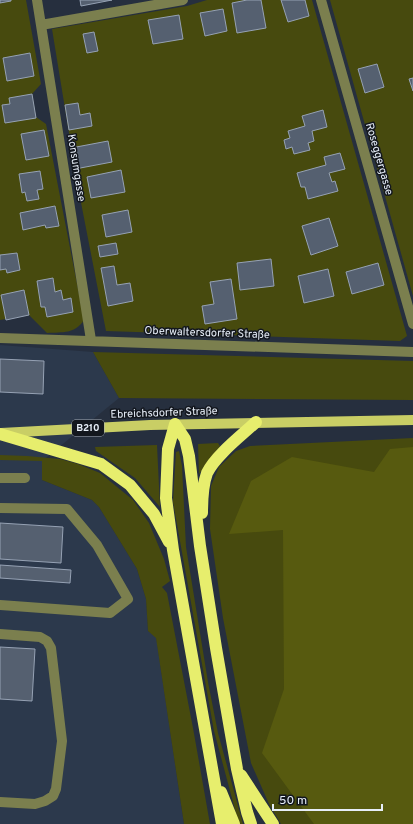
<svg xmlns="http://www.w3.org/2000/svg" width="413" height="824" font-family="Overpass,sans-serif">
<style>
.built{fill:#2c394c}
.green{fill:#474a0e}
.forest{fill:#575a0f}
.building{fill:#556070;stroke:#96a2b4}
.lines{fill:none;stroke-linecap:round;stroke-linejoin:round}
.minor{stroke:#7b7f4e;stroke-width:10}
.major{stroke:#c9ce65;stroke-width:10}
.highway{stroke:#e7ee6d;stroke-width:12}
.labels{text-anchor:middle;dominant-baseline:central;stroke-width:3;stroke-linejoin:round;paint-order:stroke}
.shield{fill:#13171e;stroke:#a7aeb7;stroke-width:1}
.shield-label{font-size:10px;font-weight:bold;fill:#e7eef8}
.street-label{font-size:11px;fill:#e7eef8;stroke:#13171e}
</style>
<rect width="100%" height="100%" fill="#262f3e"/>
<path class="built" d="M0 345 93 352 119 398 42 461V480L92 500 99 507 137 569 146 599 148 631 156 636 184 824H0Z"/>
<path class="green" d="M0 0H26L41 84 32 94 36 117 46 124 84 320C75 334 63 332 47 333L29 315 0 320Z
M207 0H312L407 336 400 341 106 331 77 182 52 29 187 6Z
M330 0H413V296Z
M93 352 413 361V400L119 398Z
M413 438V824H281L269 804 251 763 223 618 210 529 211 486 219 467 236 451 250 446Z
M218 443 220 446 199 474 198 444Z
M157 445 160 507 135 478 96 451 95 447Z
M179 451 182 466 186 547 208 682 218 733 243 824H239L237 817 214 731 173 502 176 452Z
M0 455 27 456 60 459 78 464 100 473 133 500 149 523 164 559 170 581 162 587 167 593 193 728 210 824H184L156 638 148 631 146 599 137 569 99 507 92 500 42 480V461L0 460Z"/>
<path class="forest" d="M413 447V824H314L262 753 284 689 283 530 229 534 251 481 292 457 374 472 390 449Z"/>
<path class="building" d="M0 0H11V1L0 3Z
M80 0H112L81 6Z
M247 0H261L266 28 237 33 232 3Z
M281 0H305L309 16 288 22Z
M223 9 227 31 205 36 200 13Z
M179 15 183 39 153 44 148 20Z
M94 32 98 51 87 53 83 34Z
M30 53 34 76 7 81 3 58Z
M377 64 384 87 365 93 358 69Z
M413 78V91L409 79Z
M32 94 36 118 5 123 2 105 10 104 9 98Z
M78 103 80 115 90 113 92 126 69 130 65 105Z
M323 110 327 127 312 131 314 141 308 143 310 150 294 154 292 147 286 149 284 140 290 138 288 131 305 126 302 116Z
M44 130 49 156 26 160 21 134Z
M108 141 112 162 75 169 71 148Z
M340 153 345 169 329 173 332 182 335 181 338 191 308 199 305 187H301L297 173 326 165 324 157Z
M121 170 125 192 91 198 87 177Z
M40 171 43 189 37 190 39 199 27 201 25 192 22 193 19 174Z
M55 206 59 226 46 228 45 225 23 230 20 213Z
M128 210 132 232 106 237 102 215Z
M329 218 338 246 311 255 302 226Z
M116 243 118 254 100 257 98 246Z
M17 253 20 270 7 273 6 269 0 270V255Z
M271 259 274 286 240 290 237 263Z
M378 263 384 285 352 294 346 272Z
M114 266 117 285 130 283 133 301 108 306 101 268Z
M328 269 334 296 304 303 298 276Z
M53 278 55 292 61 290 63 300 71 298 73 312 47 317 45 307H41L37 281Z
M231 279 237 319 205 324 202 306 214 304 210 282Z
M24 290 29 315 6 320 1 295Z
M0 359 44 361 43 394 0 392Z
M0 523 63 527 61 563 0 559Z
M0 565 71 570 70 583 0 578Z
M0 647 35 649 32 701 0 699Z"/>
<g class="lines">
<path class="minor" d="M37 0 91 340
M321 0 413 324
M41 25 183 0
M0 338 413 352
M0 478H25
M0 508 67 509 97 545 128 599 110 613 0 605
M0 634 40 637 47 641 51 648 62 741 56 789 53 796 45 801 35 804 0 802"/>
<path class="major" d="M1 433 150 425 413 420"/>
<path class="highway" d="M175 424 185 439 189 456 200 546 216 648 237 769 247 812 251 824
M175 424 168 449 166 498 173 550 222 824
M0 434 101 464 130 485 154 514 169 542
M202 513C202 502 203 484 207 473 216 455 241 436 256 422
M241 775 273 824
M221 792 234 824"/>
</g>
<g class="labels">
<rect class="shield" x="72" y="420" width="32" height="16" rx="3"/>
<g class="shield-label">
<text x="88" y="428">B210</text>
</g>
<g class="street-label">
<text transform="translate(379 159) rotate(74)">Roseggergasse</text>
<text transform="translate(76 168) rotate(81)">Konsumgasse</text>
<text transform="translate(207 333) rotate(2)">Oberwaltersdorfer Straße</text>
<text transform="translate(164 413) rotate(-2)">Ebreichsdorfer Straße</text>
</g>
</g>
<path d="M273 804v6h109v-6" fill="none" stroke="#e7eef8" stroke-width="2"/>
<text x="279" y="804" font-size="12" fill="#e7eef8" stroke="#13171e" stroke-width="3" paint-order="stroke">50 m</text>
</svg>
